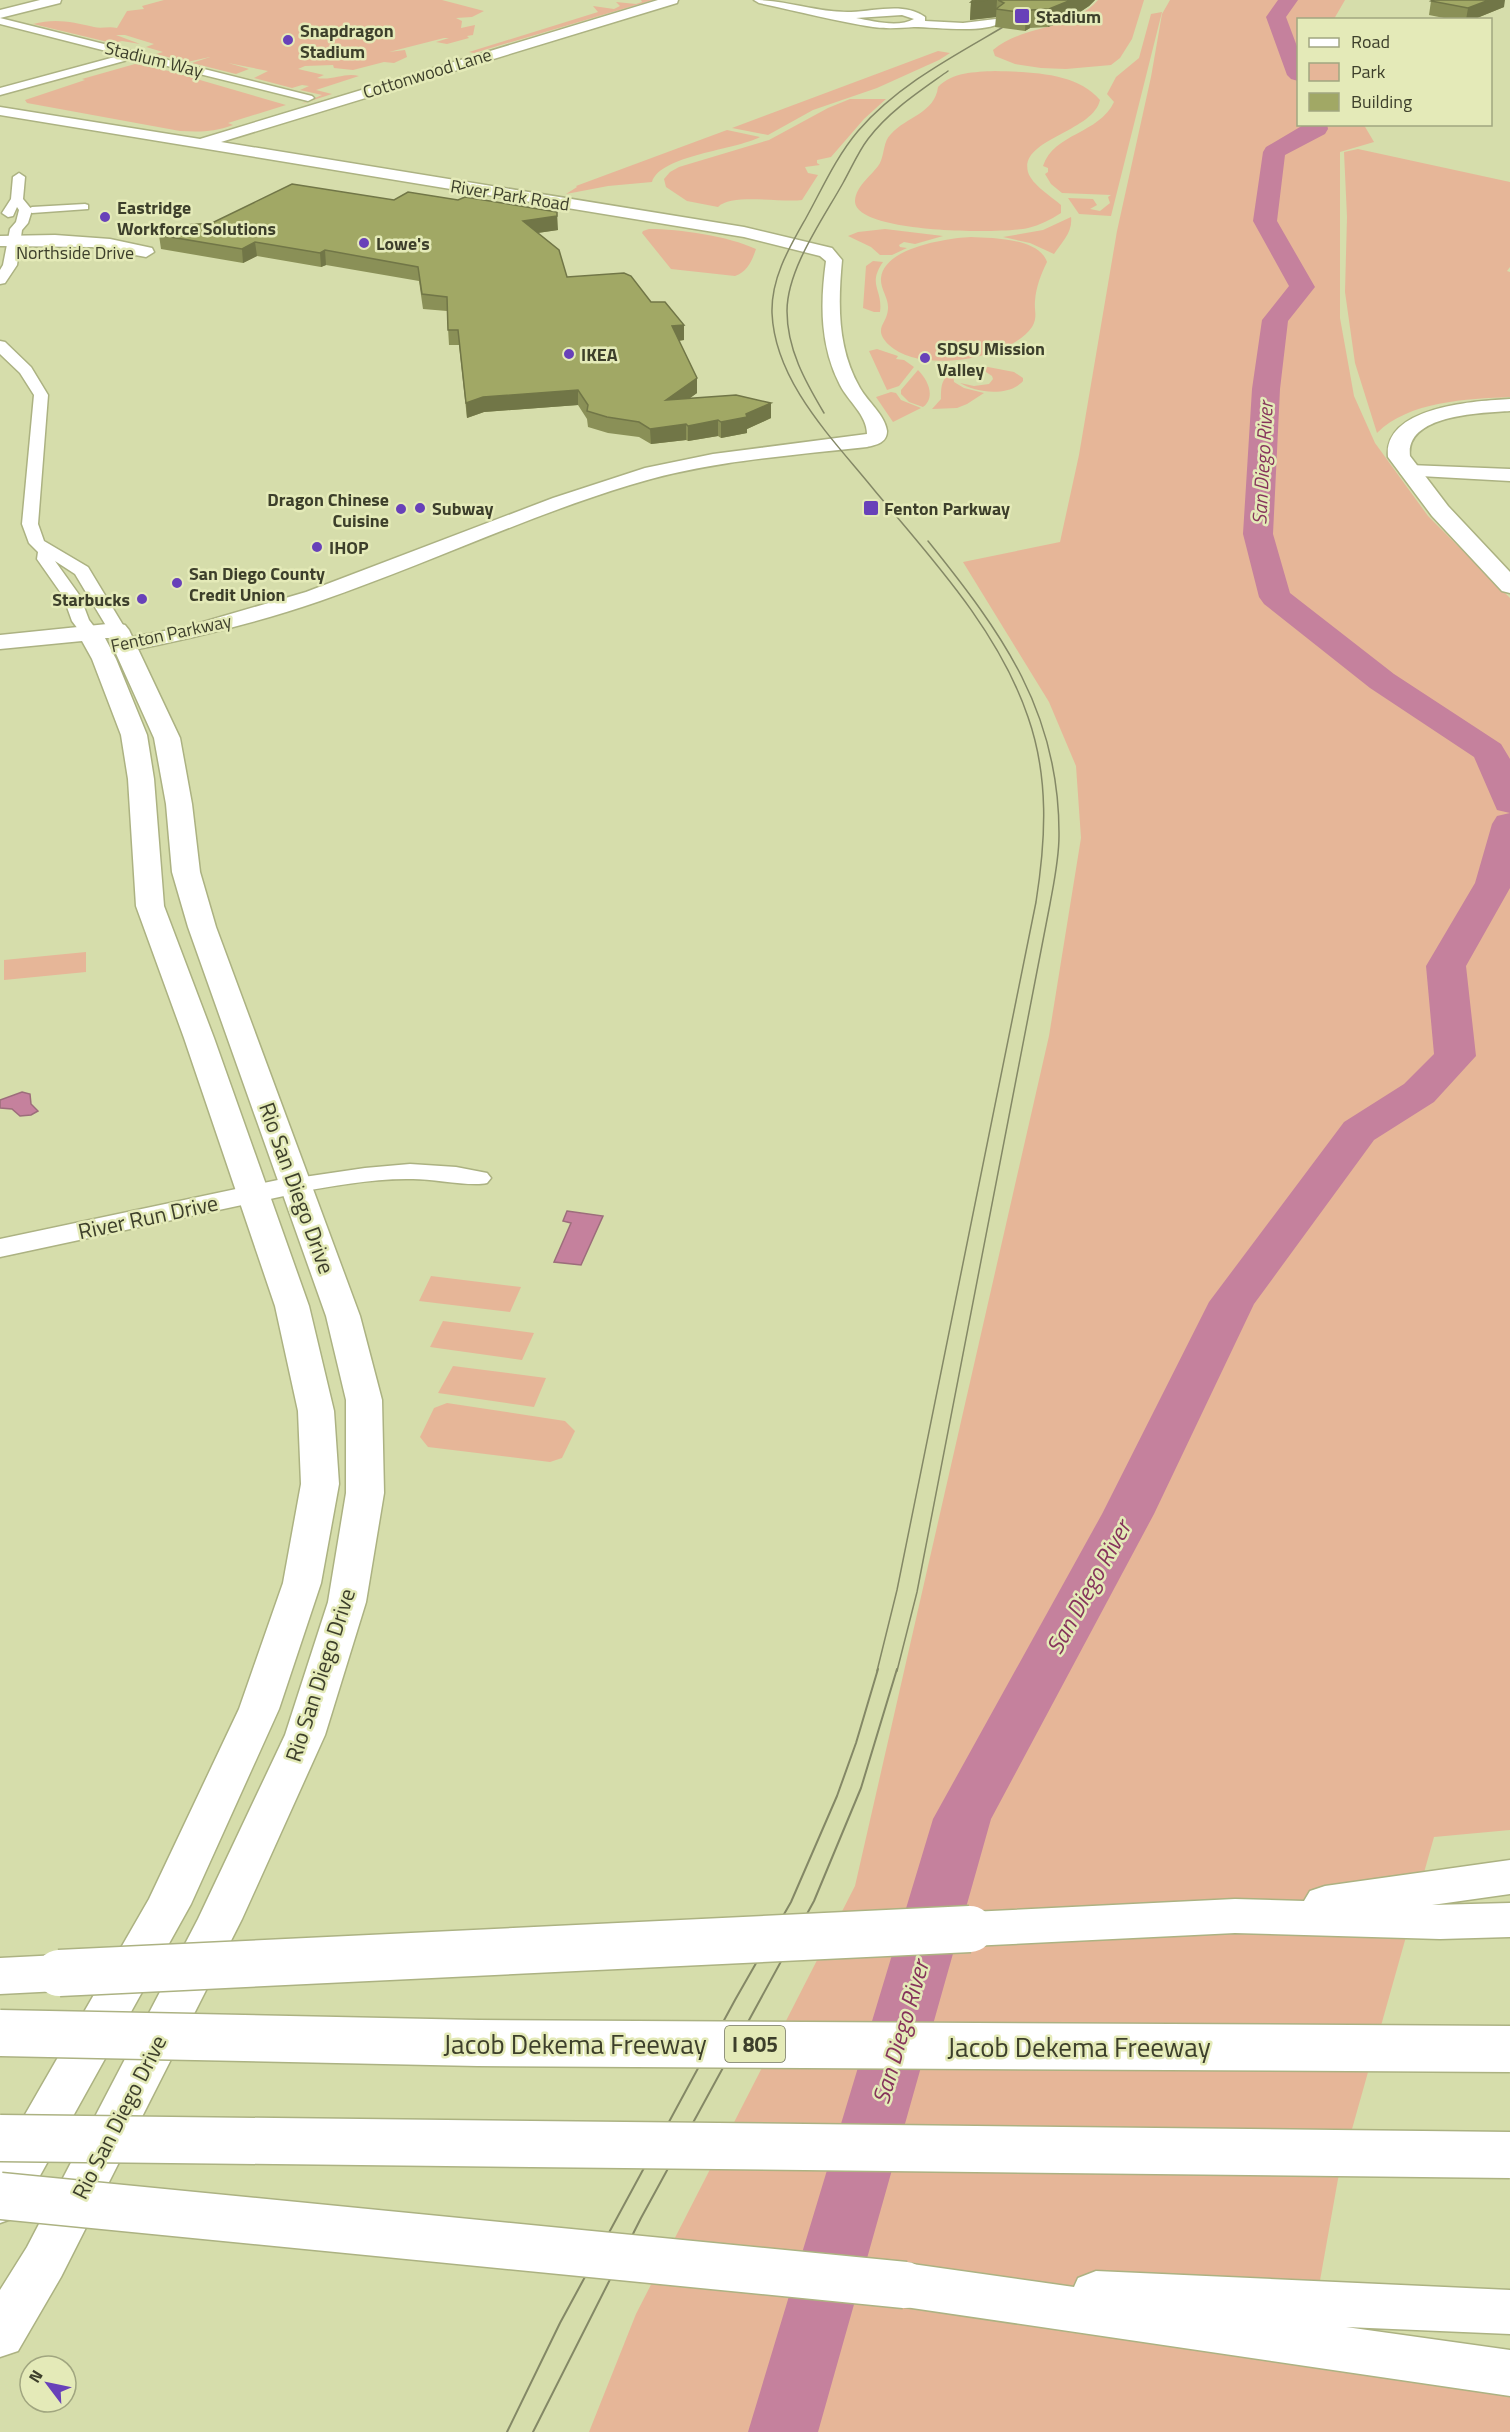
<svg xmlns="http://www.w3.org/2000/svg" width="1510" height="2432" font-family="'Titillium Web',sans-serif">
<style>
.green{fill:#e6b698}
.water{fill:#c5819d;stroke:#9c6d7b;stroke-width:1.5}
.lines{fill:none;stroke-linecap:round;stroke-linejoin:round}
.river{fill:#c5819d;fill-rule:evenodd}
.pedestrian-casing{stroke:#acb282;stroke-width:3}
.minor-casing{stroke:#acb282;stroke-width:3}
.tertiary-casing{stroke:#acb282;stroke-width:3}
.secondary-casing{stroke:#acb282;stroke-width:3}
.motorway-casing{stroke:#acb282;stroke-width:3}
.pedestrian{fill:#fff;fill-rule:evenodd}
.minor{fill:#fff;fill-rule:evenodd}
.tertiary{fill:#fff;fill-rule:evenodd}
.secondary{fill:#fff;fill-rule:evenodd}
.motorway{fill:#fff;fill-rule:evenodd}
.tram-far1{stroke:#848866;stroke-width:1.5}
.tram{stroke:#848866;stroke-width:2}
.motorway-bridge-casing{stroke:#acb282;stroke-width:49;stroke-linecap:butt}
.motorway-bridge{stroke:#fff;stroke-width:46}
.wall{fill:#8a9057}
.shaded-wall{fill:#717647}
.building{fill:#a1a865;stroke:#717647;stroke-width:1.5}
.poi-dot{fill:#6841b9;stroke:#e4eab8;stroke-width:2}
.labels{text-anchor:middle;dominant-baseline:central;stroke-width:5;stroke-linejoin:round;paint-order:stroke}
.far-poi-label{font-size:18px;font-weight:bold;fill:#3d3f2b;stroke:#e4eab8;text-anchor:start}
.far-street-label{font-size:18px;fill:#3d3f2b;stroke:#e4eab8}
.far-water-label{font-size:20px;font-style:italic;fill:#86345b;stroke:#e4eab8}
.shield{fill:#e4eab8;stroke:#6f7255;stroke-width:1.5}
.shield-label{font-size:21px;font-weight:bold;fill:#3d3f2b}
.street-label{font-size:22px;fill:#3d3f2b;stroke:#e4eab8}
.water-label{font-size:24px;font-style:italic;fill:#86345b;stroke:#e4eab8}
.near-street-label{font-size:27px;fill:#3d3f2b;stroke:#e4eab8}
</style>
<rect width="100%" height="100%" fill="#d6ddab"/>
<path class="green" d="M164 0H442L484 11 472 17 456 18 462 21 461 28 475 25 473 35 467 36 469 38 447 44 436 42 449 38H444L389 52 405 50 407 57 394 63 384 62 353 70 334 68 333 65 305 66 298 69 324 75 317 78C332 81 345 72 359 76L316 90 332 94 301 104 322 95 300 90 309 86 302 85 292 88 254 78 268 71 228 63 249 69 236 74 192 63 210 57 187 62 156 54 163 52 146 47 154 44 125 35H116L140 44 122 41 112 43 33 24C56 18 72 22 94 27 101 29 109 26 117 28L127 11 144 9 142 6Z
M641 0H653L474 53 469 52 598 12 593 6 614 9 620 6 616 2 636 4 642 2Z
M1098 0H1144L1132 39 1120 58 1111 65 1066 69 1041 68 1015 64 995 56 993 50C1024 24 1071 31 1098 0Z
M1170 0H1345L1334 19 1298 20V124L1364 125 1374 142 1340 152V318L1354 396 1375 443 1428 516 1510 598V1830L1434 1837 1338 2179 1305 2365 1510 2395V2432H589L636 2314 855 1886 1049 1036 1081 838 1076 766 1049 702 963 562 1060 542 1079 455 1117 231 1151 77 1162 14Z
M1162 12 1111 216 1079 214 1068 198 1093 199 1097 205 1090 209 1100 211 1110 203 1108 197 1111 195 1062 193 1051 184 1045 174 1048 172V168L1043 166C1054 133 1099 134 1114 102L1107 94 1116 77 1139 58 1151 14Z
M938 51 950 53 939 60 877 88 813 110 768 135 732 128Z
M135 64 169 71 286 105 228 123 233 125C214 132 200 132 180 131L27 103 25 100 85 80 82 79Z
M995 71C1029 72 1077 72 1100 100 1093 132 1019 139 1028 172 1032 185 1051 196 1061 205V213C1050 220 1040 225 1028 228 1004 234 854 234 855 201 856 185 873 175 880 163 885 152 883 142 891 134 906 117 935 113 938 87 953 72 974 72 995 71Z
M850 99H886L864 119 831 157 817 160V163L820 165 805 167 808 173 818 175 802 200C782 203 731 193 718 207L687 201 666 187 664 179 670 172 679 167 769 140 828 108Z
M727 130 760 137C736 150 660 155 652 182L608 186 566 194 577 187 576 186Z
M1358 149 1510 182V267L1507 271 1510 272V397C1467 399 1409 401 1377 433L1355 363 1345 292 1347 217 1344 152Z
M1071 217C1073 232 1062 242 1054 254L1030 243 1003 237 1043 230Z
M649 229C680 229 728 236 756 249 752 261 747 272 735 276L671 269 642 233 643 231Z
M885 229 943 236 915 244 904 242 899 245 900 247 907 248 892 255H880L871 247 848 236 858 232Z
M971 237C992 238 1039 238 1047 262 1041 274 1036 287 1035 301 1034 311 1038 317 1032 327 1009 360 919 374 889 345 872 328 887 325 888 309 889 298 880 289 881 278 884 247 949 238 971 237Z
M873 261 883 262C867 285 883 289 880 312H874L863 308 866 266Z
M877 349 898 356 896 359 904 360 914 367 899 386 887 390 869 351Z
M988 367 1014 372 1023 378V381C1009 397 976 393 960 383L974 386 989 384 993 379 992 376 980 368Z
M956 369H964L953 375 954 382 964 388 984 393 967 404 957 408 932 409 941 399C941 383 942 378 956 369Z
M918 370C928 380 936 397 923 407L909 402 901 394V390Z
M891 392 896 393 901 400 921 408 893 422 876 397Z
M86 952V972L4 980V960Z
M431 1276 521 1287 510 1312 419 1301Z
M443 1321 534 1333 522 1360 430 1347Z
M453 1366 546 1378 534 1407 438 1393Z
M447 1403 565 1421 575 1431 562 1458 550 1462 428 1447 420 1437 434 1408Z"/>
<path class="water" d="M22 1092 30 1094 31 1104 38 1111 31 1115 20 1116 12 1109 0 1108V1100Z
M567 1211 603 1216 581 1265 554 1262 571 1223 563 1221Z"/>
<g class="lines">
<path class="river" d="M1278 0H1298L1286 17 1298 49V81L1291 79 1287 75 1266 17Z
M1305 124H1327L1328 129 1325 134 1285 155 1277 221 1315 287 1288 321 1280 389 1273 534 1290 593 1394 674 1501 744 1510 759V813L1497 810 1474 757 1370 688 1264 604 1259 597 1243 534 1252 389 1262 320 1289 286 1253 221 1263 152 1266 147Z
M1510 813V888L1466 966 1476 1056 1434 1102 1374 1140 1254 1304 1154 1514 991 1819 818 2432H748L933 1819 1102 1514 1209 1302 1344 1122 1404 1084 1434 1054 1426 966 1475 883 1492 824 1497 816Z"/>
<g class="pedestrian-casing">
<path id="pedestrian" d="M85 204 88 205V209L32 213 27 210 32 207Z"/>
</g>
<g class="minor-casing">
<path id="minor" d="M754 0C787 0 818 13 851 12 875 11 905 2 925 17V21L963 23 996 19 1001 22C986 34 935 27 914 27 900 28 887 29 873 27 835 21 797 11 759 3ZM902 15 914 19C898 28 873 21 856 18Z
M0 18 312 96 314 98 308 101 135 58 0 95V88L122 55 0 24Z
M19 173 25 177 23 199 32 210 28 223 22 230 17 265 5 283 0 284V270L3 265 10 229 16 222 19 210 17 207 13 216 8 217 2 213 11 199 13 177Z
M0 341 5 342 31 367 48 395 38 524 44 541 88 567 126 630 123 634H111L75 574 55 561 80 596 89 620 99 633 96 637H84L72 621 63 596 37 559 38 552 29 543 22 524 34 395 20 373 0 354Z
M410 1164 456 1167 487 1173 491 1178 487 1183C472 1187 433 1179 413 1179 374 1178 335 1186 297 1192L289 1190 285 1185 289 1180 297 1178 365 1168Z"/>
</g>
<g class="tertiary-casing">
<path id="tertiary" d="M40 0H61L60 3 0 18V10Z
M658 0H678L677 3 221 142 744 227 832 248 842 260C838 304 837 348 860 388 868 402 885 415 887 431 887 443 876 445 867 447 788 456 707 461 630 485 525 517 425 565 320 601 256 623 190 639 123 652L115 650 112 645 115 640 186 627 306 592 553 498 645 468 713 454 867 434C867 415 848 401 840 385 820 346 820 304 826 261L820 256 744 237 0 115V107L200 139Z
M55 235 110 239 152 248 154 252 146 257 92 247 0 246V236Z
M1409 465 1510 469V481L1402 475 1399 471 1402 467Z
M297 1176 307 1179 312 1185 307 1191 0 1257V1239Z"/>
</g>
<g class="secondary-casing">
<path id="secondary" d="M1510 399V411C1483 413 1405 414 1410 456L1448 506 1510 572V593L1502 591 1432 516 1388 457C1383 406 1476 401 1510 399Z
M117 623 125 625 129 630 180 738 192 804 200 872 216 927 360 1316 382 1400 384 1493 366 1602 325 1735 242 1919 61 2277 18 2351 0 2357V2290L27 2247 198 1919 285 1735 328 1602 346 1493V1400L326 1316 188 927 172 872 166 804 154 738 109 638H105L116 659 147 735 154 779 164 906 214 1038 309 1306 334 1411 339 1484 321 1583 279 1709 191 1904 17 2217 0 2223V2158L149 1899 239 1709 283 1583 301 1484 298 1411 275 1306 184 1038 136 906 128 779 121 735 92 659 82 641 0 649V635Z"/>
</g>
<g class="motorway-casing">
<path id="motorway" d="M1510 1860V1894L1432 1905 1510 1903V1937L1440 1939 1235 1933 970 1946 954 1941 948 1929 954 1917 970 1912 1235 1899 1304 1901 1310 1891 1325 1886Z
M59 1955 75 1960 81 1973 75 1986 59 1991 0 1994V1958Z
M905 2263 1074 2287 1078 2278 1096 2271 1510 2290V2334L1346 2327 1510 2350V2396L905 2307 888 2300 880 2285 888 2270Z"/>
</g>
<use href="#pedestrian" class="pedestrian"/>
<use href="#minor" class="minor"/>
<use href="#tertiary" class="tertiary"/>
<use href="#secondary" class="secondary"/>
<use href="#motorway" class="motorway"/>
<path class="tram-far1" d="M824 413C805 381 787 349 787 311 787 269 823 219 843 183 851 169 858 152 868 139 889 111 920 91 948 71
M877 1671 897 1590 1036 902C1046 839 1049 777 1028 717 999 631 932 559 875 491 834 440 775 383 772 313 771 278 789 248 806 218 822 189 836 157 858 131 900 82 960 53 1015 20
M897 1671 917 1592 1050 904C1054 882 1059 859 1059 836 1060 712 1002 633 928 541"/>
<path class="tram" d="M507 2432 560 2323 735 2000 791 1902 837 1796 856 1743 878 1669
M533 2432 641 2218 814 1901 861 1788 897 1669"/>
<g class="motorway-bridge-casing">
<path id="motorway-bridge" d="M59 1973 970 1929
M0 2033 478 2043 1510 2049
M0 2138 1510 2155
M0 2196 905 2285"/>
</g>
<use href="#motorway-bridge" class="motorway-bridge"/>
</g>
<path class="wall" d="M973 0H1095L1089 6 1071 18 1048 27 1030 28 1025 31 995 27 996 17 970 20 971 2Z
M1431 1 1504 7 1472 20H1454L1429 15Z
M558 230 537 233 567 277 651 302 684 340 679 341 697 393 690 398 771 403V418L747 429V433L721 438 718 436 688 441 686 440 651 444 639 437 608 433 588 427 587 419 578 405 484 412 467 418 459 345H449L447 311 423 309 419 281 326 265 321 267 257 256 243 263 161 249 159 235Z"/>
<path class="shaded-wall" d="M987 0H997L996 17 970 20 971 2Z
M1071 0H1095L1089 6 1071 18 1048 27 1049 9Z
M1489 0H1505L1504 7 1472 20H1466L1468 8Z
M1031 10 1030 28 1025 31 1026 13Z
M557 212 558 230 524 235 523 221Z
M255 242 257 256 243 263 242 249Z
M325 250 326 265 321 267 320 253Z
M684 325V340L672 341V326Z
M697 378V393L666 415V400Z
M578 390V405L484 412 467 418 466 403 483 397Z
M771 403V418L747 429V433L721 438V422L746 414Z
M718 420V436L688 441V426Z
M686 424V440L651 444 650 429Z"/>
<path class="building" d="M973 0H987L971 2Z
M998 0H1071L1049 9 1031 10 1026 13 996 9 1004 3Z
M1433 0H1489L1468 8 1431 1Z
M292 184 394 200 408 192 458 200 465 197 557 212V216L523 221 559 250 567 277 624 273 631 276 651 302H665L684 325 672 326 697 378 666 400 736 395 771 403 746 414 747 417 721 422 718 420 688 426 686 424 650 429 639 422 607 417 587 411 588 405 578 390 483 397 466 403 458 330H448L447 297 422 294 418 267 325 250 320 253 255 242 242 249 159 235V227L212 223Z"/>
<g class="poi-dot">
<rect x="1014" y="8" width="16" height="16" rx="3"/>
<circle cx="288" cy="40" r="6"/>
<circle cx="105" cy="217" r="6"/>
<circle cx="364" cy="243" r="6"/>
<circle cx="569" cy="354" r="6"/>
<circle cx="925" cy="358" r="6"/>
<circle cx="420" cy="508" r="6"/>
<rect x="863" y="500" width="16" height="16" rx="3"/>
<circle cx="401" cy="509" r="6"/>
<circle cx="317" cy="547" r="6"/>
<circle cx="177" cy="583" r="6"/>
<circle cx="142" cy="599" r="6"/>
</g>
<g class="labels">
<g class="far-poi-label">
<text x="1036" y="16">Stadium</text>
<text x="300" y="30">Snapdragon<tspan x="300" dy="21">Stadium</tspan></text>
<text x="117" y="207">Eastridge<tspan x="117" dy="21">Workforce Solutions</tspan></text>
<text x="376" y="243">Lowe's</text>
<text x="937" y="348">SDSU Mission<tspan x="937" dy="21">Valley</tspan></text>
<text x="581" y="354">IKEA</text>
<text x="389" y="499" text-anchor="end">Dragon Chinese<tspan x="389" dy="21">Cuisine</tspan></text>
<text x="432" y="508">Subway</text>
<text x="884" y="508">Fenton Parkway</text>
<text x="329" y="547">IHOP</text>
<text x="189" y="573">San Diego County<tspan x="189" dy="21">Credit Union</tspan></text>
<text x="130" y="599" text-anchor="end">Starbucks</text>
</g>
<g class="far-street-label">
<text transform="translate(154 59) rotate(14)">Stadium Way</text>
<text transform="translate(427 73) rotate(-17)">Cottonwood Lane</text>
<text transform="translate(510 195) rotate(9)">River Park Road</text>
<text x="75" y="252">Northside Drive</text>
<text transform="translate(171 633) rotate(-12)">Fenton Parkway</text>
</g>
<g class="far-water-label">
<text transform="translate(1262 463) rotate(-87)">San Diego River</text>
</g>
<rect class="shield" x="725" y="2026" width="60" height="36" rx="4.5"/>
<g class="shield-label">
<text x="755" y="2044">I 805</text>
</g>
<g class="street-label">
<text transform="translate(297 1188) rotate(70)">Rio San Diego Drive</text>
<text transform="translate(148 1217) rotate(-12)">River Run Drive</text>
<text transform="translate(320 1675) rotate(-72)">Rio San Diego Drive</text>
<text transform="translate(119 2117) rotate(-63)">Rio San Diego Drive</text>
</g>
<g class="water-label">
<text transform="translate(1088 1587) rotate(-61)">San Diego River</text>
<text transform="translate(900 2032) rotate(-74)">San Diego River</text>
</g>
<g class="near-street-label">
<text x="575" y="2043">Jacob Dekema Freeway</text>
<text x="1079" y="2046">Jacob Dekema Freeway</text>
</g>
</g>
<rect x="1297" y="18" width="195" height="108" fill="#e4eab8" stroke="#a1a680" stroke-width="1.5"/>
<rect x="1309" y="38" width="30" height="9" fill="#ffffff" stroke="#a1a680" stroke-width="1.5"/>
<text x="1351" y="48" font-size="18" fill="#3d3f2b">Road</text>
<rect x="1309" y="63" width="30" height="18" fill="#e6b698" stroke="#a1a680" stroke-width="1.5"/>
<text x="1351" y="78" font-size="18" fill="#3d3f2b">Park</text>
<rect x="1309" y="93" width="30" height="18" fill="#a1a865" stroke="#a1a680" stroke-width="1.5"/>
<text x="1351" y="108" font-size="18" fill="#3d3f2b">Building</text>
<g transform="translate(48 2384) rotate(302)"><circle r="28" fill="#e4eab8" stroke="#a1a680" stroke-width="1.5"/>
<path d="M0-4.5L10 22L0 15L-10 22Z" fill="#6841b9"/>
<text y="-9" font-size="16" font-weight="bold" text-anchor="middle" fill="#3d3f2b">N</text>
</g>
</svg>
